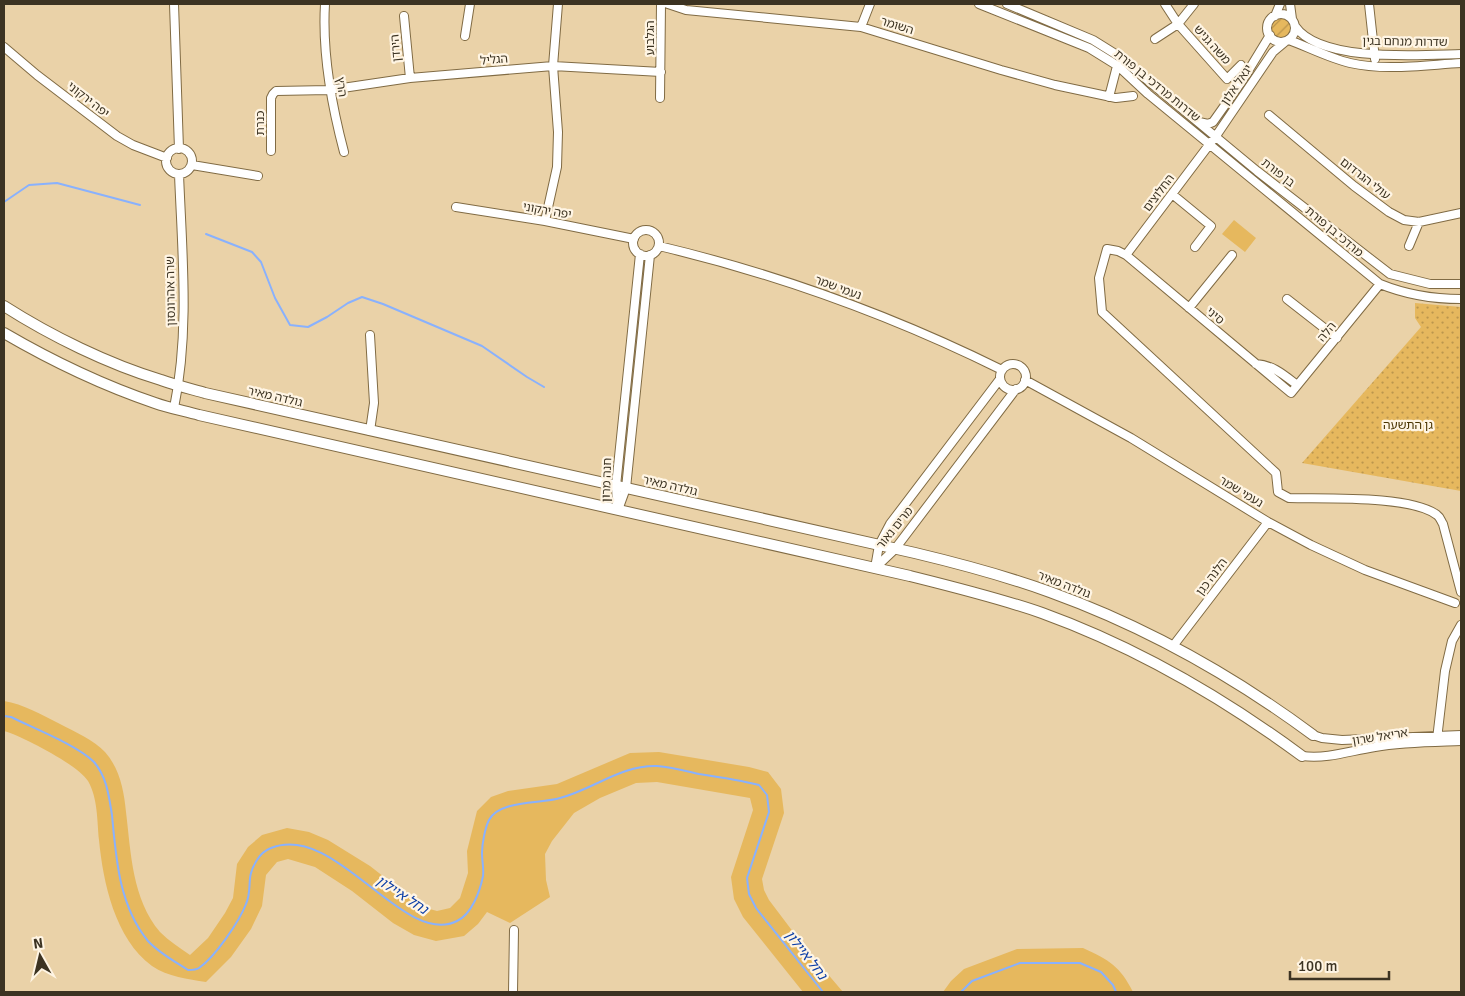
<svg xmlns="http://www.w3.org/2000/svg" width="1465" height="996" font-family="Signika,'Noto Sans Hebrew',sans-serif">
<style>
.grass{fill:#e6b85e}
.park{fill:url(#park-dots)}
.garden{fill:url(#garden-furrows)}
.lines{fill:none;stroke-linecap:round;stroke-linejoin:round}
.stream{stroke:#89b1fd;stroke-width:2}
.minor-casing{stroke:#806b44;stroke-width:10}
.major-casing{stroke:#806b44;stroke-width:12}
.minor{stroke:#fff;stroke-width:8}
.major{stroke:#fff;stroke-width:10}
.labels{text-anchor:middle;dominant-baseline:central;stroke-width:4.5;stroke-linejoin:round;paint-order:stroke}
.street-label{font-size:12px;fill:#3c3322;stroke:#fff5e4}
.park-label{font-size:12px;fill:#4a3400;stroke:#fff5e4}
.water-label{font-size:14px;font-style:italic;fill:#0d3fa8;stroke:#fff5e4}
</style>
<defs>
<pattern id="park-dots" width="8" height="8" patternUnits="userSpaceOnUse" patternTransform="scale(1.25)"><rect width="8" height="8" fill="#e6b85e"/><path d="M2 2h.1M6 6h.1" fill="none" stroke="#bc964d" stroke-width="1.8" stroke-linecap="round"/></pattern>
<pattern id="garden-furrows" width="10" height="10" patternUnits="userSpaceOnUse" patternTransform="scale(1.25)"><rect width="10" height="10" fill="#e6b85e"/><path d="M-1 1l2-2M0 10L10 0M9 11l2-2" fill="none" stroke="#bc964d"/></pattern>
</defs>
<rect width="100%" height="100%" fill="#ead2a8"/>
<path class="grass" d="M1234 220 1256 238 1245 252 1222 234Z
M4 701C23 704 42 715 60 724 75 732 94 740 105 752 120 769 124 791 126 812 131 853 132 899 160 932 169 941 180 948 190 955L208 938 225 913 233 898 237 864 248 847 262 835 287 828 309 832 328 840 370 866 411 898 426 908 437 911 450 908 460 898 468 873 467 851 477 811 491 797 508 791 557 784 630 753 659 752 749 767 768 772 781 789 784 813 762 879 764 890 769 900 803 945 843 992H803L743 917 734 899 731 877 753 810 750 798 657 782 636 783 600 798 574 813 552 841 545 854 546 880 550 897 510 923 487 912 478 924 464 936 436 941 414 935 393 923 352 891 315 867 288 859 277 862 266 875 262 906 251 929 231 957 206 982C188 979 168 977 152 966 115 939 103 882 99 840 97 821 98 798 88 781 78 765 22 736 4 731Z
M1083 948C1109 960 1120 966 1133 992H943L951 981 964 969 1017 949Z"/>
<path class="park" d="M1415 303 1461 307V491L1302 463 1421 327 1415 318Z"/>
<path class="garden" d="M1270 28a11 11 0 1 1 22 0a11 11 0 1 1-22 0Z"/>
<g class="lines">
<path class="stream" d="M4 202 29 185 57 183 140 205
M206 234 252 252 261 262 275 298 290 325 308 327 327 317 348 303 362 297 383 304 482 346 527 377 544 387
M4 716 11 717C33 728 77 745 94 762 107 777 109 797 112 815 116 858 119 906 148 941 159 953 174 961 188 970 191 970 196 970 199 968 215 957 239 922 246 904 253 888 245 878 257 860 260 855 266 850 271 848 336 822 403 948 457 921 472 914 480 891 483 876 484 869 482 861 482 853 482 844 485 828 489 820 499 800 541 804 560 798 594 789 621 765 657 766 671 767 686 771 699 774 719 777 739 780 759 785L767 795 769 812 747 878 749 894 756 908 823 992
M961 992 972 981 1020 963H1080L1101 972 1113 985 1116 992"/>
<g class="minor-casing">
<path id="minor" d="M174 4 179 149
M325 4C322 54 331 103 344 152
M668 4 686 10 861 27 1001 70 1055 85 1116 98 1133 96
M979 4 1089 48 1118 66 1148 94 1380 284C1407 295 1433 299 1461 299
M1007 4 1093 40 1117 55 1257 171 1390 274 1430 284H1461
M1165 4 1178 24 1227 79 1241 65
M1290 4 1292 19
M1369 4 1375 59
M1267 28a14 14 0 1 1 28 0a14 14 0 1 1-28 0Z
M404 16 410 78
M1275 16 1280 4
M1295 26C1320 63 1421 55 1461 54
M861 27 870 4
M465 36 470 4
M1155 39 1178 24 1194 4
M1289 40C1308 47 1329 58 1350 63 1385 71 1425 65 1461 63
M4 47 37 75 117 136 133 145 167 158
M1109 97 1117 66
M660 98 661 4
M1269 115 1354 186 1389 212 1404 220 1419 222 1461 213
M1199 122 1208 124 1213 122 1242 81 1270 35
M166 161a13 13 0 1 1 26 0a13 13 0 1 1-26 0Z
M271 151V98L273 94 276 91 329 90 410 78 553 66 661 72
M192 165 258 176
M1172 194 1211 226 1195 247
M456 207 545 221 634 239
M545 221 557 167 558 132 553 66 558 4
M633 243a13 13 0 1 1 26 0a13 13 0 1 1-26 0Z
M659 246C777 274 893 316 1002 370
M1409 246 1419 222
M1126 255 1218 133 1273 52 1285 42
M1380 284 1291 393 1126 255 1118 251 1107 249 1099 278 1102 312 1276 473 1278 492 1289 498C1324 499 1411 495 1437 515 1440 517 1441 521 1443 524L1461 592
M1287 299 1337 338
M1189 308 1232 255
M1256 364C1273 365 1284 375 1297 385
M1000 377a13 13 0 1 1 26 0a13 13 0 1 1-26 0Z
M1025 380 1131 438 1268 522 1311 545 1365 570 1455 603
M174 408C190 331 182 252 179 174
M370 431 374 403 370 335
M617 508 616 486 640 254
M618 510 626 488 650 255
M875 568 879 545 890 524 1000 379
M875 568 895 549 1016 389
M1173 646 1268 522
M1313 735 1322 738 1342 740 1461 735
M1437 739 1445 671 1452 641 1461 625
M1302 756C1329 759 1349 751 1375 747 1404 742 1433 742 1461 741
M513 992 514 930"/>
</g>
<g class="major-casing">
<path id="major" d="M4 306C51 336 108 364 161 380 175 385 191 389 205 393L915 553C961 564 1006 576 1050 592 1144 626 1232 675 1313 735
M4 333C52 361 102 385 155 403 169 408 185 411 199 415L910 576C954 587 999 598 1042 613 1136 647 1222 697 1302 756"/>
</g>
<use href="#minor" class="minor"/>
<use href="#major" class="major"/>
</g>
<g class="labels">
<g class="street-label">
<text transform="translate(897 26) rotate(17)">השומר</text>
<text transform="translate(650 38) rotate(-90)">הגלבוע</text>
<text transform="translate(1405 42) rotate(1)">שדרות מנחם בגין</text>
<text transform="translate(1212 45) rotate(48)">משה גניש</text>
<text transform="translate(396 48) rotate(-95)">הירדן</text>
<text transform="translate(494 60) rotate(-5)">הגליל</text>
<text transform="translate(1237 85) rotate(-56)">יגאל אלון</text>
<text transform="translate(1157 86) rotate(39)">שדרות מרדכי בן פורת</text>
<text transform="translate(341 87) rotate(82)">הרץ</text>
<text transform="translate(88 100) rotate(38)">יפה ירקוני</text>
<text transform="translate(260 123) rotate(-90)">כנרת</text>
<text transform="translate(1278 173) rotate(38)">בן פורת</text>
<text transform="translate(1365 179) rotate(38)">עולי הגרדום</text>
<text transform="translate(1159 193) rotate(-53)">החלוצים</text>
<text transform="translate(547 211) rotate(10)">יפה ירקוני</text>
<text transform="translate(1334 232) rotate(40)">מרדכי בן פורת</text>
<text transform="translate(838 288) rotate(20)">נעמי שמר</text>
<text transform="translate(171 291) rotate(-91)">שרה אהרונסון</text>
<text transform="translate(1215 316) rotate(40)">סיני</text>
<text transform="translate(1327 332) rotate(-50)">הלה</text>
<text transform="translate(275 397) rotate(13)">גולדה מאיר</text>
<text transform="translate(607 480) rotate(-88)">חנה מרון</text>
<text transform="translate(670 486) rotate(13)">גולדה מאיר</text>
<text transform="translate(1241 492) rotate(31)">נעמי שמר</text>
<text transform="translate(895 528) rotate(-51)">מרים נאור</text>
<text transform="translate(1212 577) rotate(-53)">הלנה כגן</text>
<text transform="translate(1064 585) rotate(21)">גולדה מאיר</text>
<text transform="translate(1380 737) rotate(-9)">אריאל שרון</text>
</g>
<g class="park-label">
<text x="1408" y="425">גן התשעה</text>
</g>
<g class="water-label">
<text transform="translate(402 895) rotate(33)">נחל איילון</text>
<text transform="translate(806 955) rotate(52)">נחל איילון</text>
</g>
</g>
<rect width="1465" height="996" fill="none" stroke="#3c3322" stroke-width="10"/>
<g transform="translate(40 956) rotate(352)" stroke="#fff5e4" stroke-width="4" paint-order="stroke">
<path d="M0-4L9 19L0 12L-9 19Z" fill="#3c3322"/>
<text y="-8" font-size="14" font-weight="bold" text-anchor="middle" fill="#3c3322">N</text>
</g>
<path d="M1290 971v8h99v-8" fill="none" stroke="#3c3322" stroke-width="2.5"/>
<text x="1298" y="971" font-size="15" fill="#3c3322" stroke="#fff5e4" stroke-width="4" paint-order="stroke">100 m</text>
</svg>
